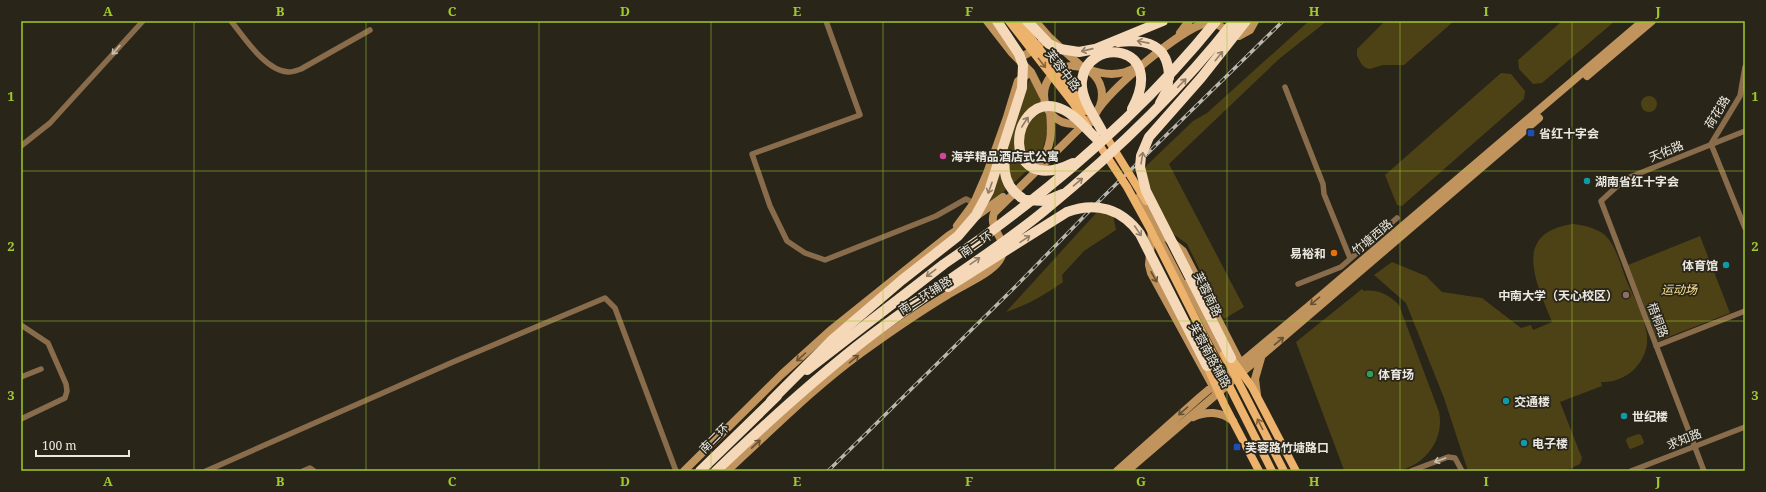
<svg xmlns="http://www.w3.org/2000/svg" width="1766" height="492" font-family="'Noto Serif','Noto Sans SC',serif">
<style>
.green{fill:#4d4116}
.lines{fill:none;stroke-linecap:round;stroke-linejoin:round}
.street{stroke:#886c4b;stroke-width:5.5}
.secondary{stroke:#c1945d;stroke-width:8}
.primary{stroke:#edb26b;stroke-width:8}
.highway{stroke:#f5d8b8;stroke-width:10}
.rail-casing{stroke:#b9b7ae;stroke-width:3.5}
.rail{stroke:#292519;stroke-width:2;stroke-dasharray:6;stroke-linecap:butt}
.primary-bridge{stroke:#edb26b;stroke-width:8}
.highway-bridge{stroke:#f5d8b8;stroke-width:10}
.oneway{stroke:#8f7e68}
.oneway2{stroke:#c8bdac}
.oneway3{stroke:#81643e}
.oneway4{stroke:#665134}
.grid{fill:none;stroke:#a0c92b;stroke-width:1;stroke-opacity:0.55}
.transit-dot{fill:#1a4fb4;stroke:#292519;stroke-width:1.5}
.hotel-dot{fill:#d1479c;stroke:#292519;stroke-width:1.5}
.culture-dot{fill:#0f9aa8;stroke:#292519;stroke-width:1.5}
.food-dot{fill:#e8710a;stroke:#292519;stroke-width:1.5}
.education-dot{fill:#8d6e63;stroke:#292519;stroke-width:1.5}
.leisure-dot{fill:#2e9e5b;stroke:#292519;stroke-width:1.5}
.labels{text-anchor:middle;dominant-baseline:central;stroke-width:3.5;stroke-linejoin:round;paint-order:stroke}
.street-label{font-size:12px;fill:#eae8e0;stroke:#292519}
.poi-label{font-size:12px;font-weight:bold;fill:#eae8e0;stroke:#292519;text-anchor:start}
.park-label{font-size:12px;font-style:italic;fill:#fae293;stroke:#292519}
.neatline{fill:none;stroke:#a0c92b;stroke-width:1.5}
.grid-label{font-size:13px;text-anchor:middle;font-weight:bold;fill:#a0c92b}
</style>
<rect width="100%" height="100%" fill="#292519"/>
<path class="green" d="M1309 21H1327L1279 59 1169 164 1244 307 1224 319 1187 244 1172 233 1152 194 1145 167 1193 121 1207 113Z
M1385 21H1454L1404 65H1383L1370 69 1366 68 1362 65 1357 56V49Z
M1562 21H1615L1542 83 1533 84 1519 69 1518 60Z
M1501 73 1511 74 1525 91 1524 99 1402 206 1397 205 1385 175Z
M1030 78C1069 140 1036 166 988 204Z
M1641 104a8 8 0 1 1 16 0a8 8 0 1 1-16 0Z
M1098 211 1113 215 1116 230 1084 251 1062 275 1063 282C1045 295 1027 305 1006 312Z
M1573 224C1584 225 1596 228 1605 235 1617 247 1621 267 1627 282 1634 297 1643 314 1646 330 1653 358 1628 384 1601 382L1602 386 1560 402 1582 458 1580 464 1565 471H1468L1444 398 1406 303 1374 275 1392 262 1426 276 1442 292 1482 298 1521 328 1531 325 1533 330 1552 322C1537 284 1510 233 1573 224Z
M1700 236 1730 313 1658 341 1628 265Z
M1362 289 1364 291C1378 289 1389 295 1399 305L1439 412C1445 439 1425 466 1397 471 1389 472 1378 471 1369 471 1362 471 1351 473 1344 470L1296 342Z
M1638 434 1641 435 1644 442 1643 444 1631 449 1629 448 1626 441 1627 438Z"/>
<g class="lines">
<path class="street" d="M231 21C244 37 266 72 289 72 293 72 298 70 301 69L370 30
M826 21 860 115 752 154 770 206 787 241 805 253 825 260 936 216 966 199 974 203
M1745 67 1740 96 1711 144 1745 228
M1285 87 1323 184 1324 194 1350 258
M21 146 50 123 143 21
M1298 284 1341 267 1397 218
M21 325 48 343 66 384 67 391 65 398 21 419
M1656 346 1745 311
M21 377 41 369
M206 471 453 362 605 298 615 308 676 471
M303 471 310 468 314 471
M1411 471 1448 457 1455 458 1462 471
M1631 471 1745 427
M1704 471 1601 201 1625 179 1745 131"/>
<path class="secondary" d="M987 21 1012 53 1031 72 1043 96
M1035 21 1049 37 1082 67
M1180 33 1189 21
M1016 55 1023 56C1032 51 1045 45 1043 34
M1044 95a29 29 0 1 1 58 0a29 29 0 1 1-58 0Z
M1090 70C1105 75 1122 76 1136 67
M1587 76 1652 21
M1094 122C1094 119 1094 116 1096 113 1107 91 1182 28 1206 23 1217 20 1227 33 1239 36L1250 30 1255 21
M1039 163C1052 148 1052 131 1050 113
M1140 196 1160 232 1183 251 1242 366
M975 217 1003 197
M957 226 974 203 987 173 1007 117 1018 81 1031 72
M1152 230 1149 265 1151 273 1215 390
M1159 239 1186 291
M1186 284 1226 360
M1257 395 1255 379 1261 358
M1193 417C1206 411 1221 411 1233 421
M684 471 781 375 832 329 948 236 966 224
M727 471C771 431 813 388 861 353 890 332 919 312 949 294 963 285 990 274 999 261 1013 241 987 231 994 213L1087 121
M1117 471 1200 397 1310 305 1643 21
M1127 471 1539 118"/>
<path class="primary" d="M1231 358 1252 387 1296 471
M1207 366 1224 404 1259 471"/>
<path class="highway" d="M1160 103 1167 90 1168 82
M1026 200 1045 201 1062 194
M807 370 944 264 986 235
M700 471 777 396"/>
<g class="rail-casing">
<path id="rail" d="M828 471 1017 285 1105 195 1283 21"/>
</g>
<use href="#rail" class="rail"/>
<path class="primary-bridge" d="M1009 21 1073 103 1088 127
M1018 21 1087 111
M1104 133 1146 201
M1096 140 1127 187 1149 227 1272 471
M1224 354 1284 471"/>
<path class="highway-bridge" d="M1027 21 1049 44 1060 49 1079 52 1095 49 1163 21
M1118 42C1146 39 1169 44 1169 78
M1102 131C1095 117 1080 98 1082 81 1086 36 1168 43 1132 109
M1005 153C1003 172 1005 187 1022 198
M1073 163C999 199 1009 95 1056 107 1072 111 1083 126 1095 137
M986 235C1071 173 1150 103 1216 21
M948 287 1067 212C1096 201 1122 209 1140 234L1207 366
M1231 358 1146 191 1140 167 1141 156 1149 137 1201 78 1246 21
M771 401 833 339 902 280 958 236 976 215 989 191 1022 88 1023 65 1019 54 997 21
M716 471C761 428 807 386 856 347 916 299 984 260 1044 211 1113 154 1179 92 1234 21"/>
</g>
<defs><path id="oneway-shaft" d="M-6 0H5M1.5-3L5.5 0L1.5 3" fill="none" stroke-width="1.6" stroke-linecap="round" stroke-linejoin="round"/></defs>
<g class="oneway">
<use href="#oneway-shaft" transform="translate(1143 42) rotate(-169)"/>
<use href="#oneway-shaft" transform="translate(1087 50) rotate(167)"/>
<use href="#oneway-shaft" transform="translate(1219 56) rotate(-51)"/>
<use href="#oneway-shaft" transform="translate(1182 83) rotate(-46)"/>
<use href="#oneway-shaft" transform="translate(1025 122) rotate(-57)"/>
<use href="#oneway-shaft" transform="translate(1142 158) rotate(-81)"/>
<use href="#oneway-shaft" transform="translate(1078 182) rotate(-40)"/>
<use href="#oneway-shaft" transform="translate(990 188) rotate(110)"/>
<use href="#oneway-shaft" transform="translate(1138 231) rotate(56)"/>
<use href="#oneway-shaft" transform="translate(1025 239) rotate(-34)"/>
<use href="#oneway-shaft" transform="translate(975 261) rotate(-35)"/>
<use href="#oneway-shaft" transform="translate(931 273) rotate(143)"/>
</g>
<g class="oneway2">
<use href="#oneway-shaft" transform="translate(116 50) rotate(132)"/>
<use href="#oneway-shaft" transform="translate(1440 460) rotate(160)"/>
</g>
<g class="oneway3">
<use href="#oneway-shaft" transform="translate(1042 63) rotate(52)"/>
<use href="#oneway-shaft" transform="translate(1260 424) rotate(-117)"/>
</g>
<g class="oneway4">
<use href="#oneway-shaft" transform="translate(1154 277) rotate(61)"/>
<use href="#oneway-shaft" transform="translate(1315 301) rotate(140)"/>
<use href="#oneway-shaft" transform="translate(1279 341) rotate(-40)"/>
<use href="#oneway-shaft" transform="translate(801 357) rotate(138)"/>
<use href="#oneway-shaft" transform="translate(854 359) rotate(-40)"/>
<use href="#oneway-shaft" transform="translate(1183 411) rotate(139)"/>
<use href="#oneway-shaft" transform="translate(756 444) rotate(-43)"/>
</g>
<path class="grid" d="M194 21V471M366 21V471M539 21V471M711 21V471M883 21V471M1055 21V471M1227 21V471M1400 21V471M1572 21V471M21 171H1745M21 321H1745"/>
<g class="transit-dot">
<rect x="1527" y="129" width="8" height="8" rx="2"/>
<rect x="1233" y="443" width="8" height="8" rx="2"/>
</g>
<circle class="hotel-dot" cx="943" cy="156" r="4"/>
<g class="culture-dot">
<circle cx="1587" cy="181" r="4"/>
<circle cx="1726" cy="265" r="4"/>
<circle cx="1506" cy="401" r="4"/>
<circle cx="1624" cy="416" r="4"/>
<circle cx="1524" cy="443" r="4"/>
</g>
<circle class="food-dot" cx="1334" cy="253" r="4"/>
<circle class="education-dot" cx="1626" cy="295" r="4"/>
<circle class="leisure-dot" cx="1370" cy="374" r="4"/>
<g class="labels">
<g class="street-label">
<text transform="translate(1063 70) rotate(52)">芙蓉中路</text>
<text transform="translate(1717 112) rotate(-59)">荷花路</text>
<text transform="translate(1666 151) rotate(-22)">天佑路</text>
<text transform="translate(1372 237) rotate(-40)">竹塘西路</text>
<text transform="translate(976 244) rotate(-35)">南二环</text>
<text transform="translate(1208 294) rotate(64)">芙蓉南路</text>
<text transform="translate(925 295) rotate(-32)">南二环辅路</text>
<text transform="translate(1658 320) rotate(69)">梧桐路</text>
<text transform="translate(1210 355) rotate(61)">芙蓉南路辅路</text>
<text transform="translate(714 438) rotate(-45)">南二环</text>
<text transform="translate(1684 439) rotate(-21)">求知路</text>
</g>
<g class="poi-label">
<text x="1539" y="133">省红十字会</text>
<text x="951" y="156">海芋精品酒店式公寓</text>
<text x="1595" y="181">湖南省红十字会</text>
<text x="1326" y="253" text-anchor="end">易裕和</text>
<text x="1718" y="265" text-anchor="end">体育馆</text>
<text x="1618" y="295" text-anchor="end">中南大学（天心校区）</text>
<text x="1378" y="374">体育场</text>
<text x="1514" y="401">交通楼</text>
<text x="1632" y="416">世纪楼</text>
<text x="1532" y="443">电子楼</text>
<text x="1245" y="447">芙蓉路竹塘路口</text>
</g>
<g class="park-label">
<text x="1679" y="289">运动场</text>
</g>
</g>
<rect width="1766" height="492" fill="none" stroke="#292519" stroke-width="44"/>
<path d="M36 450v6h93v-6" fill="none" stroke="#eae8e0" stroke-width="2"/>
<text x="42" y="450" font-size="12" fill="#eae8e0" stroke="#292519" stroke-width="3" paint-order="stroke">100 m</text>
<rect x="22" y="22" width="1722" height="448" class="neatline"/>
<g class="grid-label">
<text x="108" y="16">A</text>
<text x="280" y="16">B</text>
<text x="452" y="16">C</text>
<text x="625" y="16">D</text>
<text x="797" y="16">E</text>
<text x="969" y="16">F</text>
<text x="1141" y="16">G</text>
<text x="1314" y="16">H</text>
<text x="1486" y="16">I</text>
<text x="1658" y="16">J</text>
<text x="11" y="101">1</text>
<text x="1755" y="101">1</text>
<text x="11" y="251">2</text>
<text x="1755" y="251">2</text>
<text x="11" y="400">3</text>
<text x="1755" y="400">3</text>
<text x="108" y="486">A</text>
<text x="280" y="486">B</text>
<text x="452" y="486">C</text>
<text x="625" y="486">D</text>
<text x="797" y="486">E</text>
<text x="969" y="486">F</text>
<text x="1141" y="486">G</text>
<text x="1314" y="486">H</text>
<text x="1486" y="486">I</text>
<text x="1658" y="486">J</text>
</g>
</svg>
